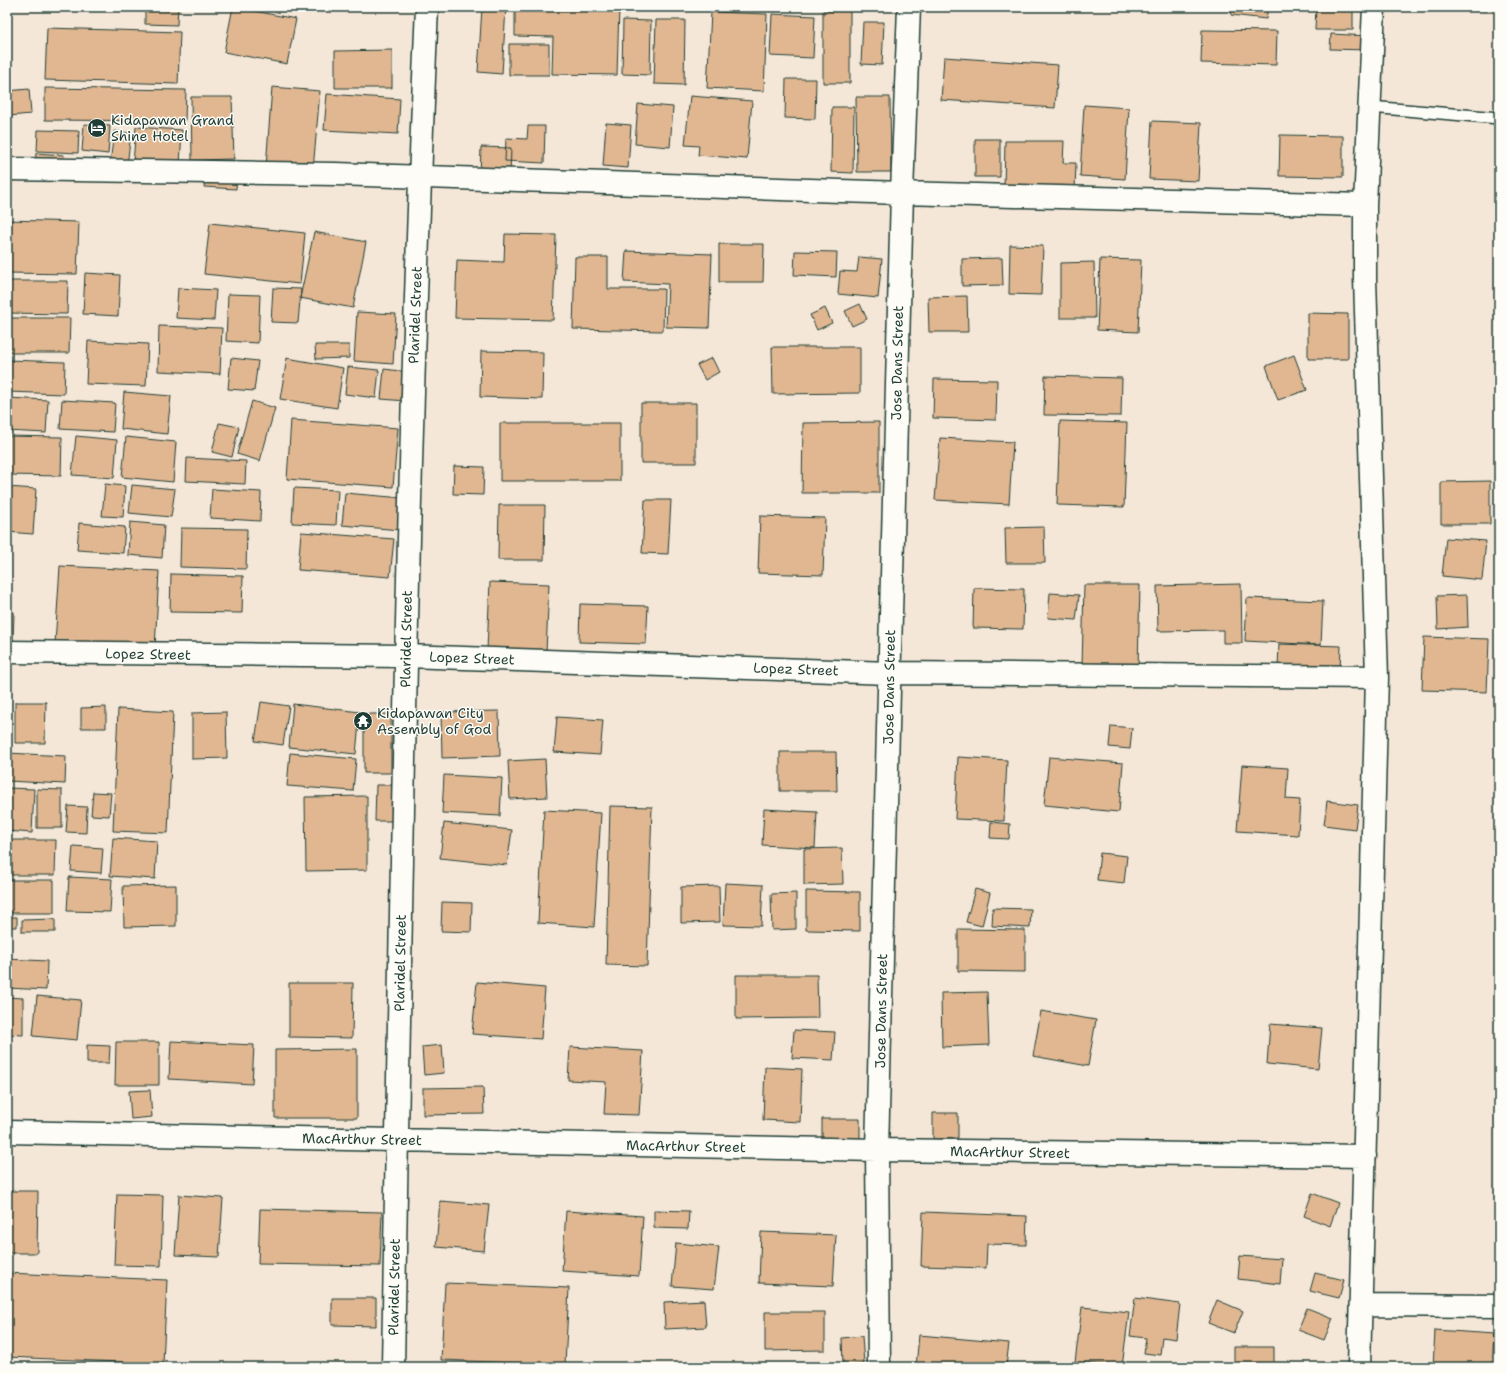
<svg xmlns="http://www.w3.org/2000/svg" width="1506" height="1374" font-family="'Shantell Sans',sans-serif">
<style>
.building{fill:#e1b791;stroke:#1f3d34}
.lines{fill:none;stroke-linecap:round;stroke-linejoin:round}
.lane-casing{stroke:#1f3d34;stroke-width:14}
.street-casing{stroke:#1f3d34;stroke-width:25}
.lane{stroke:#fdfcf7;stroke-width:11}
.street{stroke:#fdfcf7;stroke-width:22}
.labels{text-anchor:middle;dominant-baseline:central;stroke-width:3;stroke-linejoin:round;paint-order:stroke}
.poi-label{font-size:14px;fill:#1f3d34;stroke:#fdfcf7;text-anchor:start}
.street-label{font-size:14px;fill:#1f3d34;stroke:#fdfcf7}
</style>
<rect width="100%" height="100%" fill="#f5e7d8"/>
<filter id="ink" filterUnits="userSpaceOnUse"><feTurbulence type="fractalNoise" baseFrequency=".025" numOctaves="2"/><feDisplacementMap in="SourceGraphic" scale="8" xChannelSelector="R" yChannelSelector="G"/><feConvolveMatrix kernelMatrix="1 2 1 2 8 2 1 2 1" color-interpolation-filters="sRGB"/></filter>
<g filter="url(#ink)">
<path class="building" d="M145 7H178L177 25 145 24Z
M233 7 296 19 287 64 224 52Z
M482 7H506L502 74 478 72Z
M515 7H619L617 75 552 74 553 37 515 36Z
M1232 7H1268L1266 19 1231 15Z
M1316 7H1353V30H1315Z
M850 10V83H823V11Z
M711 12 767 14 764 91 707 88Z
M772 14 815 16 813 58 770 56Z
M623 20 651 21 650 75 622 74Z
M656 20H685L684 85 654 84Z
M863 22H884L882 65 861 64Z
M47 28 180 32 178 84 45 80Z
M1202 30 1277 31 1276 65 1201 63Z
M1331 34 1369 36 1368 50 1330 49Z
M509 44H549V75H509Z
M392 50V88H335V51Z
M7 55H9L11 78H7Z
M944 57 1058 65 1055 108 941 100Z
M786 79H816L815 119 785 118Z
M272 87 320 91 313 170 266 167Z
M45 88 186 90 185 121 45 120Z
M29 89 31 114 9 116 7 91Z
M327 94 400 99 398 134 324 130Z
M690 96 752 101 747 159 698 155 699 146 685 145Z
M191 97H232L234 159 192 160Z
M856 97H890L891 172H857Z
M638 104 673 107 670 147 635 144Z
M1084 105 1129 108 1125 179 1080 176Z
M832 107H854L853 173 831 172Z
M1152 121 1201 123 1198 181 1149 179Z
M606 123 631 125 628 168 603 166Z
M84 124 110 126 108 154 82 151Z
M528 126H545L544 163 505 161 506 138 527 139Z
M136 127 182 130 180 165 133 163Z
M38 130 79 131 78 153 37 151Z
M114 131 131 133 127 166 110 164Z
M1280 135 1343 136V177L1279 176Z
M975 139H1000V177H975Z
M1005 141H1064L1063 163H1076L1075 190H1004Z
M481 147 511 148 510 177 480 176Z
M36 153 64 155 63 168 35 167Z
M205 175 237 176 236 189 204 187Z
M7 220 79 222 77 274 7 273Z
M210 223 305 233 300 284 204 274Z
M314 232 366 242 353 308 300 298Z
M505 234 556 235 553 320 455 318 457 260 504 262Z
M719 244H764L763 282H719Z
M1010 245 1043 246 1041 295 1009 294Z
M626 251 712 254 709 328 666 327 668 284 624 282Z
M795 251 837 252 836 277 794 275Z
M575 257H608V289H664L663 331 573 329Z
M859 257 882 259 878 298 838 294 840 271 857 272Z
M1002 258 1003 285 962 286V259Z
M1100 259 1141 260 1138 332 1097 330Z
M1094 262 1095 318H1060V263Z
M85 273 120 275 118 316 83 314Z
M7 281H68L67 314 7 313Z
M178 288 216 290 214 320 176 318Z
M273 288 301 289 298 323 271 322Z
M228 294 260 295 258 343 226 341Z
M967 296 968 332H929L928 297Z
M860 304 867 319 852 326 845 311Z
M825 308 832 323 817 330 810 315Z
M357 312 396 314 393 364 354 361Z
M1308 313 1348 314V359H1308Z
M7 318H70L69 353H7Z
M159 326 222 328 220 374 158 371Z
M88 341 148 344 146 386 86 384Z
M315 345H349V358L316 359Z
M772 347H860V393L773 394Z
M481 351 543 352 542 399 480 397Z
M1294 355 1307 390 1278 400 1266 366Z
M231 358 258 361 254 391 228 389Z
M287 358 343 368 337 408 280 399Z
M712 358 719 372 705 380 697 365Z
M7 360 65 362 64 394 7 392Z
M348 367 379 370 376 398 345 394Z
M384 369 409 372 406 401 381 399Z
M1045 376 1122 378 1121 416 1044 415Z
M934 379 997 380 996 420 933 418Z
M124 392 171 396 167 434 121 429Z
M7 398 48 400 46 433 7 431Z
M62 400 115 403 113 432 60 429Z
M252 401 275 408 260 461 237 454Z
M641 403H696V463H641Z
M291 420 398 428 393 487 287 479Z
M1060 421 1127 423 1124 507 1057 505Z
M879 422V493H802L803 423Z
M219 423 239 427 232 457 212 452Z
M500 423H620V481H500Z
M7 436 62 437 61 476 7 475Z
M76 436 117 440 114 478 72 475Z
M126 437 176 442 173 482 122 477Z
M940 438 1013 442 1009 504 935 500Z
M187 458 246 461 245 484 186 481Z
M454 466 484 467 483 495 453 494Z
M1490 481V524H1441V482Z
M105 484 125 486 123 517 102 516Z
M132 485 175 489 171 517 129 513Z
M7 487 36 489 33 534 7 532Z
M294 488 338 490 336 525 292 523Z
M212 489 261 492 260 521 210 518Z
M345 493 403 498 400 530 342 525Z
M645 500H671L668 554 642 553Z
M499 505H545L544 560H498Z
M760 516 825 518 823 575 758 573Z
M130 522 164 525 162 558 128 555Z
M79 523 125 527 123 553 77 550Z
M1044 527 1045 563H1006L1005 528Z
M181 528 247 529 246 569 180 567Z
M301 532 394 539 390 577 298 570Z
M1446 538 1486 541 1482 580 1442 576Z
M60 566 159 571 155 649 55 644Z
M171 574 243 576 242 613 170 612Z
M490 582 549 584 546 652 487 650Z
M1241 584 1242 643H1223V630L1158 631 1157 586Z
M1084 585H1140L1138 667H1082Z
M974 588 1024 589 1023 629 973 628Z
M1050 593 1079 595 1076 620 1048 618Z
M1467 595 1468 627 1438 629 1437 596Z
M1247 598 1323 601 1321 645 1245 641Z
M580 604 648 606 646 644 579 642Z
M7 612H14L13 642H7Z
M1424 637 1489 639 1487 692 1422 690Z
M1279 644 1341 646 1340 670 1278 667Z
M15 702H46L45 743H15Z
M261 702 289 706 283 745 255 741Z
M293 704 360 712 356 754 289 747Z
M106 707V728H81V708Z
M118 709 173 712 168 833 113 831Z
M499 711 500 756 442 758 441 712Z
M226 712 227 758 192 759V713Z
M364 714H391V773H364Z
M557 717 603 720 600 755 554 752Z
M1111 726 1132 728 1130 749 1109 747Z
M780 752H836L837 791H780Z
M7 753 66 756 65 784 7 781Z
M290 753 356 759 353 791 287 786Z
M958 757 1007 760 1004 821 955 819Z
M1049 757 1123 763 1119 812 1044 805Z
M545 759 547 797 510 799 508 761Z
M1242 765 1288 768 1286 799 1300 800 1298 835 1237 831Z
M444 775 502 778 500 816 442 813Z
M376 785H400L399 821H375Z
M7 788 34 789 32 833 7 831Z
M37 789 62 790V828H37Z
M93 792 111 793 109 816 91 815Z
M367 796V870L306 871 305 797Z
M1327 801 1358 805 1355 829 1324 825Z
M68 806 87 807 86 833 66 832Z
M610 806 652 807 647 966 606 965Z
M764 809 817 812 815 848 762 845Z
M544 810 601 813 594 927 538 923Z
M991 822 1010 824 1009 839 990 838Z
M444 823 512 830 507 865 440 858Z
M113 838 157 841 155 879 110 876Z
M7 840H56L55 875H7Z
M73 846 103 848 101 873 71 871Z
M842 848 843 884 804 885V849Z
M1100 853 1127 856 1124 883 1097 880Z
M69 877 112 879 110 912 67 911Z
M7 880H54V913H7Z
M725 883 763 885 761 926 723 925Z
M176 885V926L124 927 123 886Z
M719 886 720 922 681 923V887Z
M975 889 990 893 982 926 966 922Z
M806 891 860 892V931L806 930Z
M796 893V929L772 930 771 894Z
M442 902 472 903 471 932 441 931Z
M993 908 1031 909 1030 928 992 926Z
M7 917H17V927H7Z
M55 919V932H22V920Z
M958 929 1025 930V972L958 971Z
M7 959 47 961 46 990 7 988Z
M736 975H817L818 1018 736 1019Z
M477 982 545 988 541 1039 472 1034Z
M289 983H353L352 1038 289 1037Z
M987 992 989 1045 942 1047 941 993Z
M37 996 81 1000 77 1040 33 1036Z
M7 997 23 998V1035L7 1034Z
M1041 1011 1096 1020 1088 1066 1033 1056Z
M1270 1024 1322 1028 1318 1069 1267 1064Z
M794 1030 835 1032 833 1060 792 1058Z
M171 1041 254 1045 252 1084 169 1079Z
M116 1042H159V1085H115Z
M87 1045 110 1046 109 1063H87Z
M442 1045 444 1073 424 1075 422 1047Z
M570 1047 643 1051 639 1115 604 1114 606 1082 568 1080Z
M357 1049V1118H275V1050Z
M765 1067 802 1069 800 1122 763 1120Z
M483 1087 484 1114 423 1115V1088Z
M150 1090 152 1117 131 1119 129 1091Z
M933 1113H958V1138L933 1139Z
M822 1119H860V1144H822Z
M7 1191H38L37 1253H7Z
M1312 1193 1338 1203 1330 1226 1304 1216Z
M117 1194 163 1195 161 1266 114 1265Z
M179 1195 223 1198 219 1257 175 1255Z
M440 1201 489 1205 484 1251 436 1247Z
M260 1209 382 1212 380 1266 258 1264Z
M654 1210 689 1211 688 1229 654 1228Z
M566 1211 643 1216 639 1276 562 1271Z
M923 1212 1027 1216 1026 1245 987 1244 986 1268 921 1266Z
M761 1232 836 1235 833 1286 759 1283Z
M676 1243 719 1247 714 1289 672 1286Z
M1240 1256 1282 1259 1280 1284 1238 1279Z
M7 1273 167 1280 163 1364 7 1357Z
M1315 1273 1344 1280 1339 1298 1310 1291Z
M445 1283 569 1288 565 1365 441 1360Z
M332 1298H376V1326L332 1325Z
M1135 1298 1180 1304 1176 1339 1162 1337 1160 1355 1144 1353 1146 1338 1130 1336Z
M704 1300 706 1327 665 1329 664 1302Z
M1217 1300 1243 1311 1234 1333 1208 1323Z
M1082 1307 1129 1312 1122 1367 1075 1362Z
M1307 1308 1333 1318 1324 1340 1298 1330Z
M765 1312H825V1350L765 1351Z
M1435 1330 1494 1334 1492 1367H1433Z
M919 1335 1009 1343 1006 1367H916Z
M862 1336 864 1364 843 1366 842 1338Z
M1234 1347H1274V1367H1234Z"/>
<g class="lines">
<g class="lane-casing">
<path id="lane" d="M1370 107 1499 118"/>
</g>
<g class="street-casing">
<path id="street" d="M7 169 336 174 902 193 1365 205
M7 652 406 656 889 673 1377 677
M7 1132 877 1150 1365 1156
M1362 1305 1499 1306
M393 1367C401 914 407 460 427 7
M879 1367 877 1150 902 193 909 7
M1359 1367 1377 677 1365 278V205L1374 7"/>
</g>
<use href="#lane" class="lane"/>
<use href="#street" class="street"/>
</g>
</g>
<defs>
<g id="hotel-disc" transform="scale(1)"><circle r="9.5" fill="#1f3d34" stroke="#fdfcf7"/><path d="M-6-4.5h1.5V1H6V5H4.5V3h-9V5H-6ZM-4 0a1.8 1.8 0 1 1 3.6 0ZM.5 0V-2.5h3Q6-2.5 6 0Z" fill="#fff"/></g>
<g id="temple-disc" transform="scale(1)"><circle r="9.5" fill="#1f3d34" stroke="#fdfcf7"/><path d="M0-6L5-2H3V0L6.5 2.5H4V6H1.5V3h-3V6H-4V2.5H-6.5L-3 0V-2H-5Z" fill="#fff"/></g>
</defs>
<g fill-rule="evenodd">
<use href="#hotel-disc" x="97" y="128"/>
<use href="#temple-disc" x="363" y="721"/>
</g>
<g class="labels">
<g class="poi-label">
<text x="111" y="120">Kidapawan Grand<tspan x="111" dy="16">Shine Hotel</tspan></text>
<text x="377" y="713">Kidapawan City<tspan x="377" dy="16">Assembly of God</tspan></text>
</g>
<g class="street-label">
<text transform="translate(415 315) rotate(-88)">Plaridel Street</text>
<text transform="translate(897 363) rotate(-89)">Jose Dans Street</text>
<text transform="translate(406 639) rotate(-89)">Plaridel Street</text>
<text transform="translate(148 654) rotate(1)">Lopez Street</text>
<text transform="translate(472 658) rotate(2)">Lopez Street</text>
<text transform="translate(796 669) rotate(2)">Lopez Street</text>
<text transform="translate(889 687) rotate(-89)">Jose Dans Street</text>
<text transform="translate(400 963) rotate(-89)">Plaridel Street</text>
<text transform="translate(881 1011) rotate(-89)">Jose Dans Street</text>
<text transform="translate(362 1139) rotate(1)">MacArthur Street</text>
<text transform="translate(686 1146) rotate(1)">MacArthur Street</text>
<text transform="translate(1010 1152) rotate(1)">MacArthur Street</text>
<text transform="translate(394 1287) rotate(-89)">Plaridel Street</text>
</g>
</g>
<rect width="1506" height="1374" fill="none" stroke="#fdfcf7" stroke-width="24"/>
<rect x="12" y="12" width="1482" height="1350" fill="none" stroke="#1f3d34" stroke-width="1.5" filter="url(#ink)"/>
</svg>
